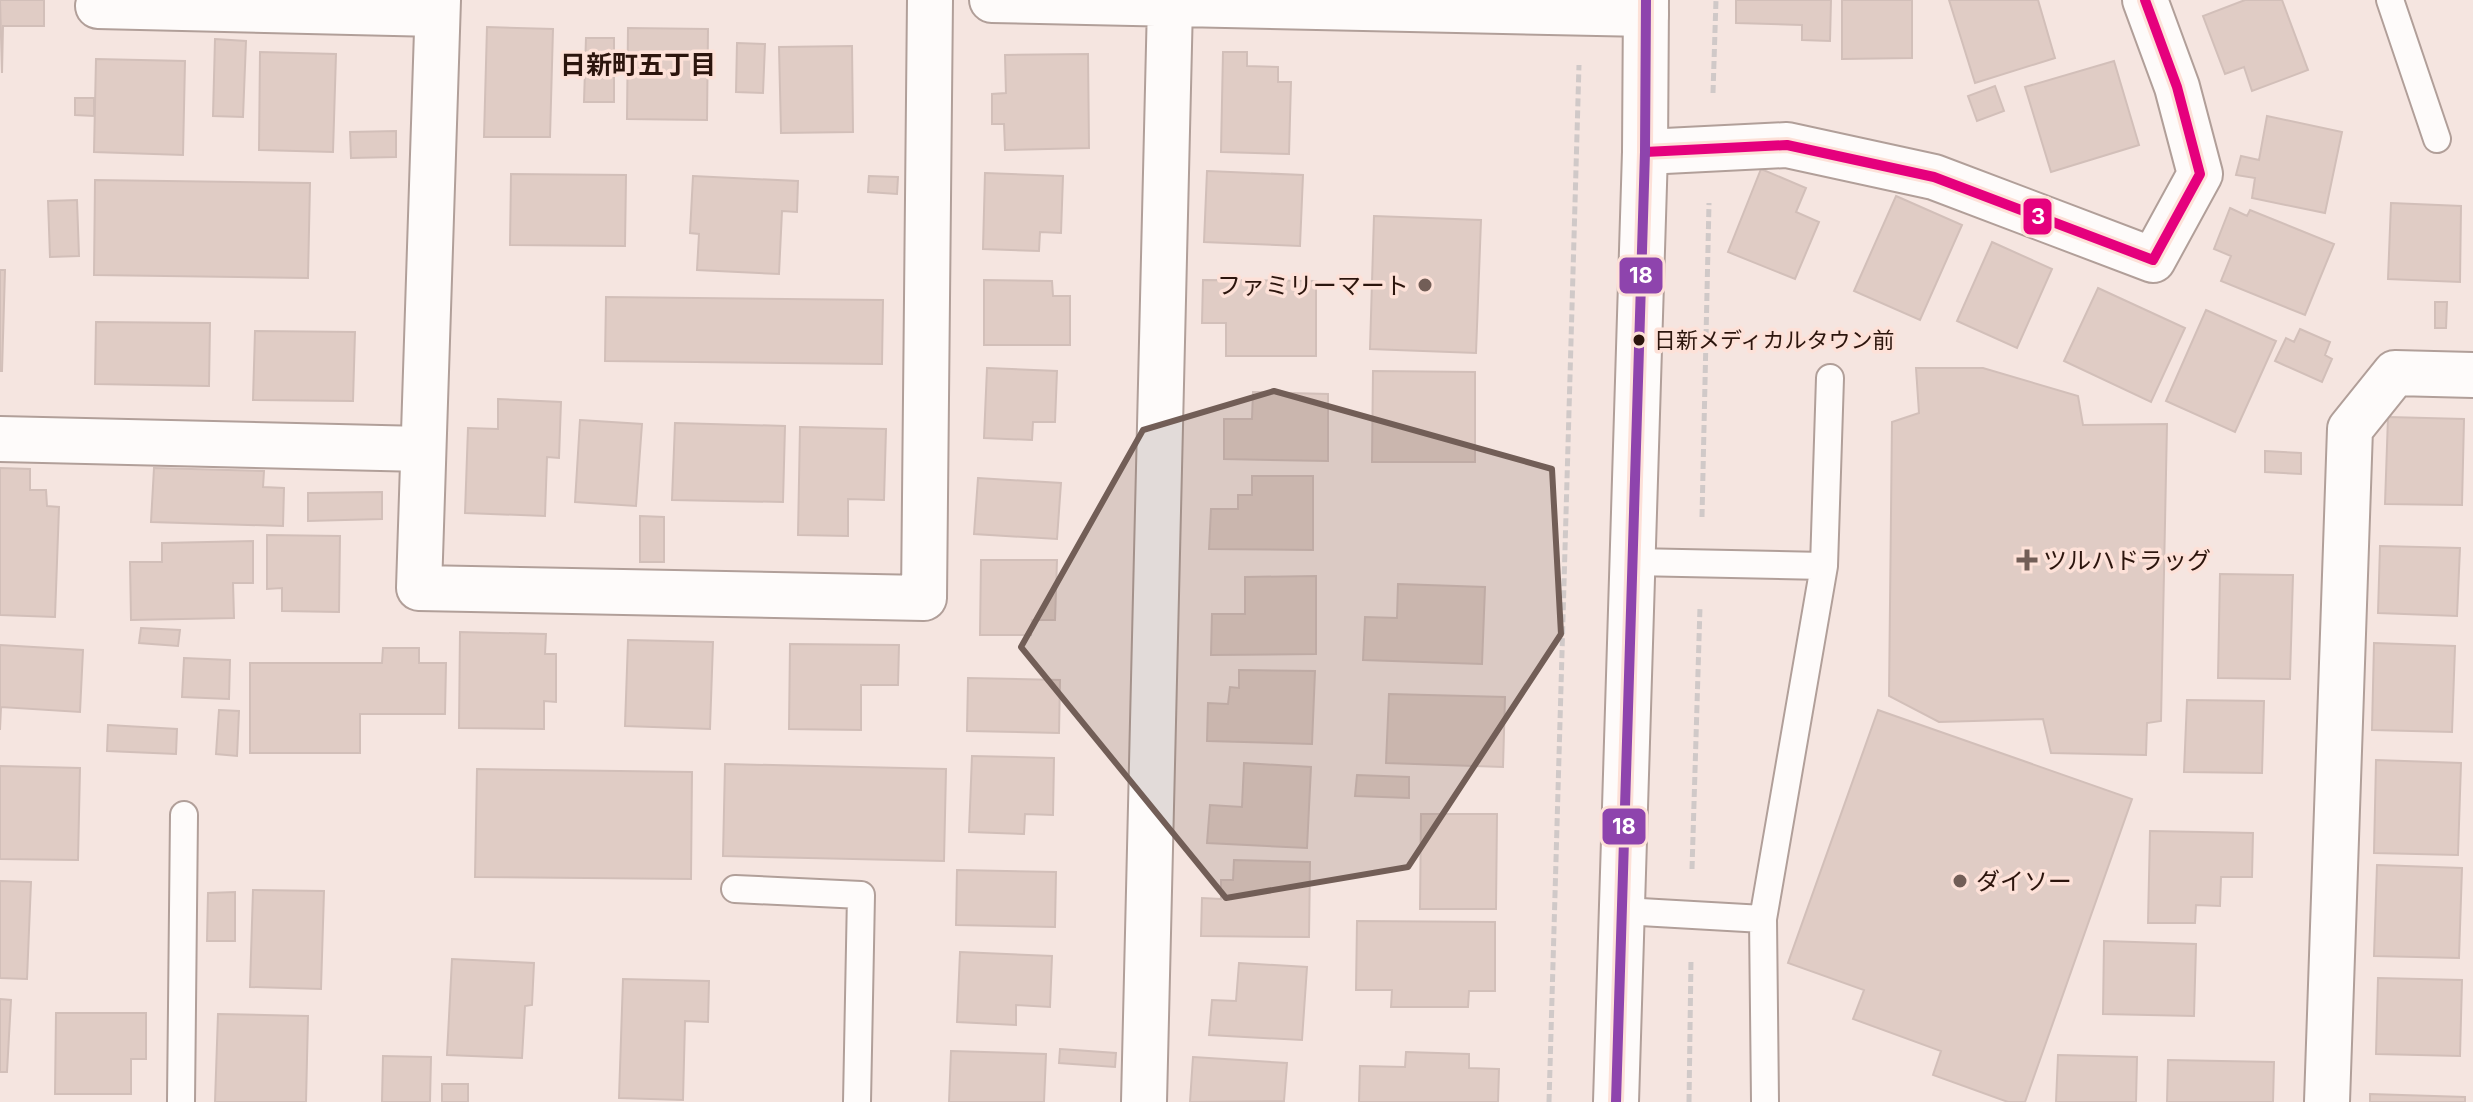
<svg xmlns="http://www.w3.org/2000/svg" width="2473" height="1102" font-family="Inter,'Noto Sans JP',sans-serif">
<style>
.building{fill:#e0ccc5;stroke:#d2bfb9;stroke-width:2}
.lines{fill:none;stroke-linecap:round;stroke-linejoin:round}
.service-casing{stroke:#b19f99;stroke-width:30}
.minor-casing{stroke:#b19f99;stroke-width:48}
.tertiary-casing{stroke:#b19f99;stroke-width:48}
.path{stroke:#d0c9c8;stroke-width:5;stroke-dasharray:8 4;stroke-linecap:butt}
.service{stroke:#fefbfa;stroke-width:26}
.minor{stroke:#fefbfa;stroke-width:44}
.tertiary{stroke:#fefbfa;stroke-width:44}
.bus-1-casing{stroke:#fde1d8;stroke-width:16}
.bus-2-casing{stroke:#fde1d8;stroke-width:16}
.bus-1{stroke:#e5007d;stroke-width:10}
.bus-2{stroke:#8e44ad;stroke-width:10}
.marked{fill:#725e57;fill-opacity:0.2;stroke:#725e57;stroke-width:6;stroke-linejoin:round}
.poi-dot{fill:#725e57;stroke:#fde1d8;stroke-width:3}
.bus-dot{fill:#2c150d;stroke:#fde1d8;stroke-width:3}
.labels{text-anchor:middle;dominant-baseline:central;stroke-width:7;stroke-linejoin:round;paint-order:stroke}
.bus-label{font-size:22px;fill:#2c150d;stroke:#fde1d8;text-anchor:start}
.poi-label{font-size:24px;fill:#2c150d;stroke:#fde1d8;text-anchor:start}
.neighbourhood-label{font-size:26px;font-weight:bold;fill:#2c150d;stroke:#fde1d8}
.line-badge{stroke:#fde1d8;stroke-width:3}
.badge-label{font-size:22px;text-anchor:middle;font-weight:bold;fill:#fff}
</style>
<rect width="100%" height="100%" fill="#f5e5e0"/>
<path class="building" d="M0 0H44V26H3L2 73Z
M1736 0H1831L1830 41 1802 40V25L1736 23Z
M1842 0H1912V58L1842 59Z
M1949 0H2038L2055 58 1975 83Z
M2245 0H2282L2308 70 2252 91 2244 67 2225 74 2203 16Z
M487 27 553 29 550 137H484Z
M628 28 708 29 707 120 627 119Z
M586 38H614V102H584Z
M215 39 246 41 243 117 213 116Z
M737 43 765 44 763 93 736 92Z
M852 46 853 132 781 133 779 47Z
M260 52 336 54 333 152 259 150Z
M1223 52H1247V66L1278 67V82H1291L1289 154 1221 152Z
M1088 54 1089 148 1005 150 1004 124H992V94L1006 93 1005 55Z
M96 59 185 61 183 155 94 152Z
M2114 61 2139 145 2051 172 2025 87Z
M1995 86 2004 111 1977 121 1968 96Z
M75 98H94V116L75 115Z
M2267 116 2342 132 2325 213 2252 198 2255 178 2236 175 2241 156 2259 160Z
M396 131V157L351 158 350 132Z
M1761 169 1806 188 1796 212 1819 222 1795 279 1728 252Z
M1207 171 1303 175 1300 246 1204 242Z
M985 173 1063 176 1061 233 1040 232 1039 251 983 249Z
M511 174 626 175 625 246 510 245Z
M693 176 798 181 797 212 782 211 779 274 697 270 699 234 690 233Z
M869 176 898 177 897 194 868 192Z
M95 180 310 183 308 278 94 275Z
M1896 196 1962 225 1920 320 1854 291Z
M77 200 79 256 50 257 48 201Z
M2391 203 2461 206 2460 282 2388 279Z
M2230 208 2247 216 2250 210 2334 244 2305 315 2221 281 2231 256 2214 249Z
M1374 216 1481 220 1476 353 1370 349Z
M1992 242 2052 269 2017 348 1957 321Z
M0 270H5L2 371H0Z
M984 280 1052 281 1053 296H1070V345H984Z
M1203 280 1316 281V356H1226V323H1202Z
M2098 288 2185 328 2151 402 2064 361Z
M606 297 883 300 882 364 605 361Z
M2435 302H2447L2446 328H2435Z
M2206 310 2276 341 2235 432 2166 401Z
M96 322 210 323 209 386 95 384Z
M2300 329 2330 342 2325 355 2332 359 2322 382 2275 361 2286 338 2294 342Z
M255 331 355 332 353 401 253 400Z
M987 368 1057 371 1055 422H1033L1032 440 984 438Z
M1916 368H1983L2078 396 2083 425 2167 424 2161 721 2147 723 2146 755 2051 753 2043 719 1939 722 1889 696 1892 422 1919 413Z
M1373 371 1475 372V462H1372Z
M1253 392 1328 394V461L1224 459V419H1252Z
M498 399 561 402 559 458 547 457 545 516 465 513 468 428 498 429Z
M2388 417 2464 419 2462 505 2385 504Z
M580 420 642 424 636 506 575 502Z
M675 423 785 426 783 502 672 500Z
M800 427 886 429 884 500 848 499V536L798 535Z
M2265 451 2301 453V474L2265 472Z
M0 468 30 469V490H46L47 506 59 507 55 617 0 615Z
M154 468 264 471 263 487 284 488 283 526 151 522Z
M1252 476H1313V550L1209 549 1211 509H1238V495H1252Z
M978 478 1061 483 1057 539 974 534Z
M382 492V519L308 521V493Z
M640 516 664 517V562H640Z
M267 535 340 536 339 612 282 611V588L267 589Z
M253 541V583H233L234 618 131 620 130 562H162V543Z
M2380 546 2460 548 2457 616 2378 613Z
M981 560H1057L1055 620H1032L1031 635H980Z
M2220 574 2293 575 2290 679 2218 678Z
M1316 576V654L1211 655 1212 614H1245V577Z
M1398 584 1485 587 1482 664 1363 660 1365 617 1397 618Z
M141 628 180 630 178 646 139 643Z
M460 632 546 634 545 654H556V702L544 701V729L459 728Z
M628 640 713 642 710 729 625 726Z
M2374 643 2455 646 2452 732 2372 730Z
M790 644 899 645 898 685H861V730L789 729Z
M0 645 83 650 80 712 1 707 0 730Z
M383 648H419V663H446L445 714H360V753H250V663H382Z
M184 658 230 660 229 699 182 697Z
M1239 670 1315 671 1312 744 1207 741 1208 703 1228 704 1230 687 1239 688Z
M968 678 1060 680 1059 733 967 731Z
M1389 694 1505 697 1503 767 1386 763Z
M2187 700 2264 701 2262 773 2184 772Z
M219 710 239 711 237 756 216 754Z
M1878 710 2132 799 2025 1102H2008L1933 1075 1941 1051 1853 1019 1864 990 1788 963Z
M108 725 177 729 176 754 107 751Z
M972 756 1054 758 1053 815 1025 814 1024 834 969 832Z
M2376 760 2461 763 2458 855 2374 853Z
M1244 763 1311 767 1307 848 1207 843 1210 805 1242 807Z
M725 764 946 769 944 861 723 856Z
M0 766 80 768 78 860 0 859Z
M477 769 692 772 691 879 475 877Z
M1357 775 1409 777V798L1355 796Z
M1421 814H1497L1496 909H1420Z
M2150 831 2253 833 2252 877H2221L2220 906 2196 905 2195 923H2148Z
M1234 860 1310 862 1309 937 1201 936 1202 898 1221 899V880H1233Z
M2377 865 2462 868 2459 958 2374 956Z
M957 870 1056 872 1055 927 956 925Z
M0 881 31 882 27 979 0 978Z
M253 890 324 891 321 989 250 987Z
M235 892V941H207L208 893Z
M1357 921 1495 922V991H1469L1468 1007H1391L1392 990H1356Z
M2104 941 2196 944 2194 1016 2103 1014Z
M960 952 1052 956 1050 1007 1016 1005V1025L957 1022Z
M452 959 534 963 532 1005 525 1006 522 1058 447 1055Z
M1239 963 1307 967 1302 1040 1209 1035 1212 1000 1236 1001Z
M2378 978 2462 980 2460 1056 2376 1054Z
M623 979 709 981 708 1022 685 1021 683 1100 619 1098Z
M0 999 11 1000 7 1072H0Z
M56 1013H146V1059H131V1094H55Z
M218 1014 308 1016 306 1102H215Z
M1060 1049 1116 1053 1115 1067 1059 1063Z
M951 1051 1046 1054 1044 1102H949Z
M1406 1052 1469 1054V1068L1499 1069 1498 1102H1359L1360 1066 1405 1067Z
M2058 1055 2137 1057 2136 1102H2056Z
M383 1056 431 1057 430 1102H382Z
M1193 1057 1287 1063 1284 1101 1190 1102Z
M2168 1060 2274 1062 2273 1102H2167Z
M442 1084H468V1102H442Z
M2370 1094 2465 1097V1102H2370Z"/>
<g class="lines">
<g class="service-casing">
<path id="service" d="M2390 0 2437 139
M1633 562 1824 566 1763 919
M1824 566 1830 378
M735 889 861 895 857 1102
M1623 911 1763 919 1765 1102
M181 1102 184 815"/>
</g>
<g class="minor-casing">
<path id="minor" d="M438 0 419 588 924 598 930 0
M992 0 1646 14
M98 6 437 14
M1645 152 1787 145 1934 177 2153 260 2200 174 2177 87 2145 0
M0 439 423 449
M1144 1102 1170 4
M2327 1102 2350 429 2395 373 2473 375"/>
</g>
<g class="tertiary-casing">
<path id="tertiary" d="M1616 1102 1645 152 1646 0"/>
</g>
<path class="path" d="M1713 93 1716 0
M1702 517 1709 203
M1692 869 1700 607
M1549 1102 1579 65
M1689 1102 1691 959"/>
<use href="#service" class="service"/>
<use href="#minor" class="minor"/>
<use href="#tertiary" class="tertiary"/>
<g class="bus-1-casing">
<path id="bus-1" d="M1645 152 1787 145 1934 177 2153 260 2200 174 2177 87 2145 0"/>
</g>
<g class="bus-2-casing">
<path id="bus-2" d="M1616 1102 1645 152 1646 0"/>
</g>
<use href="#bus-1" class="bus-1"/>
<use href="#bus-2" class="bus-2"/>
</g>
<path class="marked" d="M1274 391 1552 469 1561 634 1408 867 1226 898 1021 647 1143 430Z"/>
<g class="poi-dot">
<circle cx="1425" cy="285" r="8"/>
<path d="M2023 548h8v8h8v8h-8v8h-8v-8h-8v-8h8z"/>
<circle cx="1960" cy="881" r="8"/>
</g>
<circle class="bus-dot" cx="1639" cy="340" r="7"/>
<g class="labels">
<g class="bus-label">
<text x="1654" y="340">日新メディカルタウン前</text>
</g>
<g class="poi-label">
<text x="1409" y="285" text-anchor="end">ファミリーマート</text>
<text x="2043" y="560">ツルハドラッグ</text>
<text x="1976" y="881">ダイソー</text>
</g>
<g class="neighbourhood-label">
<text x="638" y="64">日新町五丁目</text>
</g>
</g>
<g class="line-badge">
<rect x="2022" y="197" width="31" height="39" rx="8" fill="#e5007d"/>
<rect x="1618" y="256" width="46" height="39" rx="8" fill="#8e44ad"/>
<rect x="1601" y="807" width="46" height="39" rx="8" fill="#8e44ad"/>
</g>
<g class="badge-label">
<text x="2038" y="224">3</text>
<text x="1641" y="283">18</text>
<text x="1624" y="834">18</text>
</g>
</svg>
